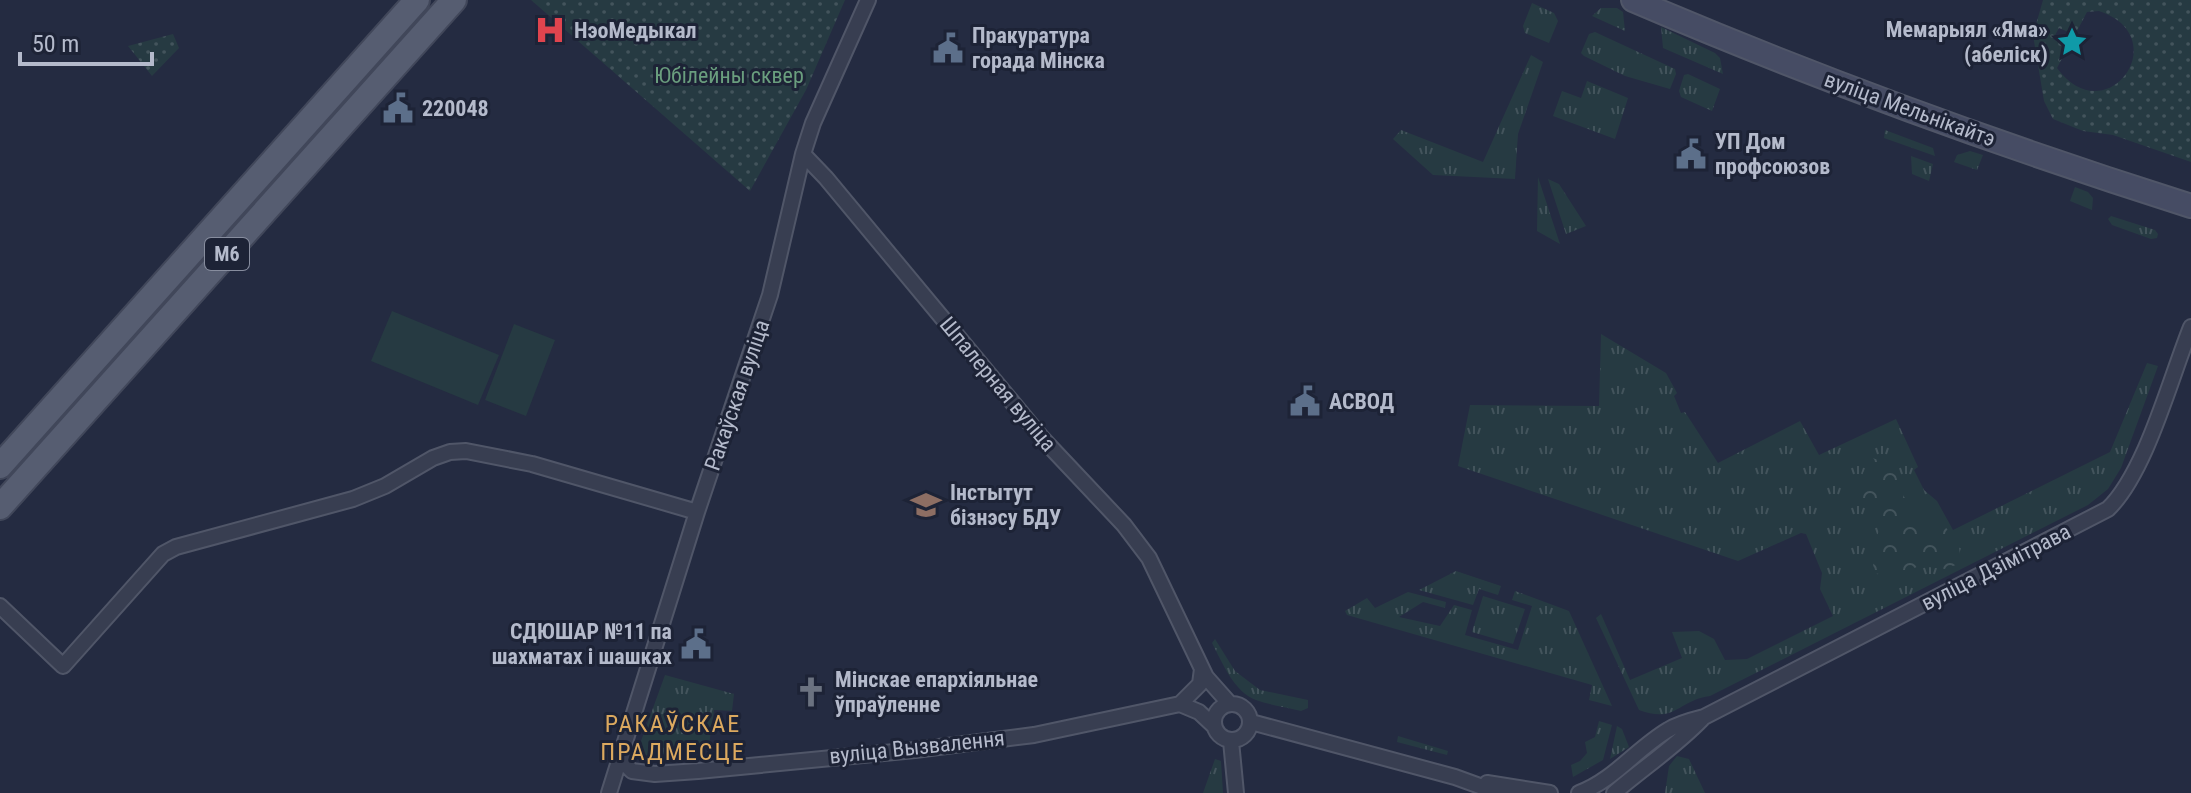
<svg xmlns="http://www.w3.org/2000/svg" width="2191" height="793" font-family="'Roboto Condensed',sans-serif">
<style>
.grass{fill:url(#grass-tufts)}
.forest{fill:url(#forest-crowns)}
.park{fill:url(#park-dots);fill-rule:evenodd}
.pitch{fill:#263a42}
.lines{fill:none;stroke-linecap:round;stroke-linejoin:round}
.street-casing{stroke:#505668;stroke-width:18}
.secondary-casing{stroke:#505668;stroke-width:26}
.primary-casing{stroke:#41475a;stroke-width:28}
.street{stroke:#383e51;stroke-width:14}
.secondary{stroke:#464c64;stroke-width:22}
.primary{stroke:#565d71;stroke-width:24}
.labels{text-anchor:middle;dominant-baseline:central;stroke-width:6;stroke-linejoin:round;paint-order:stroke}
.shield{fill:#1d2336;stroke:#878d9e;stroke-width:2}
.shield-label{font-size:20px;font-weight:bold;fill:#b4bacb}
.poi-label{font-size:22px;font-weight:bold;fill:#b4bacb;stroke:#1d2336;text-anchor:start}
.park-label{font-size:22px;fill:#6a9e7e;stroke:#1d2336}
.street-label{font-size:22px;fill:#b4bacb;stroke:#1d2336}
.neighbourhood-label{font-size:24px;letter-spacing:2px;fill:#dca95f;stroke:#1d2336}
</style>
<defs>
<pattern id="grass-tufts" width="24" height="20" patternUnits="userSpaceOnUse" patternTransform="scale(2)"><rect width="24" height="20" fill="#263a42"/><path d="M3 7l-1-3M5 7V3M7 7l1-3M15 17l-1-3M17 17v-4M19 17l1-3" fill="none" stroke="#43545c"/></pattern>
<pattern id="forest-crowns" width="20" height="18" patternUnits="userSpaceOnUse" patternTransform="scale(2)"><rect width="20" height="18" fill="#263a42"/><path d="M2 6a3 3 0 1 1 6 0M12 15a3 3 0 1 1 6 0" fill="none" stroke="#43545c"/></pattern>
<pattern id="park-dots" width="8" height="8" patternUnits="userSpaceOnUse" patternTransform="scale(2)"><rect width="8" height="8" fill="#263a42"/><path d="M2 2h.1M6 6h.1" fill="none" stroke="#43545c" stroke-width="1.8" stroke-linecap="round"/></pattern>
</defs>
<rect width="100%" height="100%" fill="#242b41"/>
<path class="grass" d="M1532 3 1554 13 1558 21 1549 43 1525 33 1523 26Z
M1601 8H1617L1623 12 1625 31 1592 16Z
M1661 27 1715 53 1720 58 1723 74 1663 48Z
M1595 32 1675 69 1676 74 1670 89 1625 76 1584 56 1581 53 1589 34Z
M1531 55 1543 62 1518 134 1515 179 1433 175 1393 139 1401 130 1483 162Z
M1688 74 1720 89 1712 111 1681 97 1679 91 1684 75Z
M1587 81 1628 98 1615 139 1553 116 1562 91 1581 98Z
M1885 130 1933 148 1935 156 1884 138Z
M1970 151 1983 155 1977 170 1954 162 1957 155Z
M1911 156 1933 164 1929 181 1912 174Z
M1538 177 1560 244 1537 231Z
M1548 179 1559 184 1586 226 1566 234Z
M2075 187 2088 192 2093 198 2092 210 2070 201Z
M2111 216 2155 230 2158 234 2157 238 2151 239 2112 225 2108 219Z
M1601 334 1666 373 1677 393 1674 396 1681 413 1685 412 1718 463 1800 421 1819 455 1896 419 1918 467 1914 470 1924 490 1937 501 1953 530 2110 452 2147 363 2158 366 2121 468 2108 489 2088 505 1710 696C1678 700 1676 724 1639 710L1596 618 1601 614 1630 680 1682 658 1672 632 1699 631 1714 639 1725 660 1747 659 1833 616 1820 589 1822 573 1806 534 1801 533 1738 561 1458 466 1470 405 1599 406Z
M1456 571 1501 586 1498 595 1479 589 1473 605 1419 590Z
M1515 591 1569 611 1612 706 1589 700 1592 685 1347 615 1345 611 1367 598 1375 608 1408 592 1446 602 1445 608 1423 602 1399 617 1440 626 1454 605 1472 610 1465 635 1518 650 1532 606 1512 600Z
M1483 596 1525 609 1513 644 1472 632Z
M1215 639 1235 671 1260 690 1308 700V708L1301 711C1286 707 1269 705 1256 700 1234 692 1222 662 1212 643Z
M665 675 734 694 732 711 714 710 709 745 648 757 643 752 641 741Z
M1599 721 1612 725 1603 760 1573 777 1571 765 1580 761 1587 753 1585 742 1595 737Z
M1617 726 1622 729 1629 747 1610 759Z
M1398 736 1448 751 1447 755 1397 742Z
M1677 756 1689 759 1705 793H1665L1669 766Z
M1215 759 1221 761 1223 793H1203Z"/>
<path class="forest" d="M1872 458C1901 466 1893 474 1903 495 1908 504 1917 512 1925 519L1941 520 1959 547 1961 563 1945 569 1919 566 1894 577 1874 573 1872 552 1880 527C1862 500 1850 488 1872 458Z"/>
<path class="park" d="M531 0H845L806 90 750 191Z
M2043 0H2191V162L2113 135 2083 131 2053 119 2044 101 2033 35ZM2099 11C2177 37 2106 135 2057 68L2068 47 2053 39 2059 28 2075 35 2087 12Z
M173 34 179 48 152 76 128 46Z"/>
<path class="pitch" d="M392 311 499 355 478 405 371 361Z
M514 324 555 340 526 416 485 400Z"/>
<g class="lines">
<g class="street-casing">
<path id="street" d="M803 154 826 178 1042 438 1124 525 1149 558 1206 677 1230 704
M0 606 63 666 163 554 176 547 353 499 385 486 433 458 450 452 466 451 532 464 697 512
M1214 722a18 18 0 1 1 36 0a18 18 0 1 1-36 0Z
M1180 704 1200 684 1202 669
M1251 722 1455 777 1499 793
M1231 741 1236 793
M622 753 626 765 632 771 655 774 698 771 915 750 1034 735 1180 704 1199 712 1214 726
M1487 783 1550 793
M609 793 697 512 770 295 803 154 813 123 868 0
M1579 793C1614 780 1636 749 1668 730 1679 723 1692 720 1704 717L2108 509C2146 472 2170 379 2191 327
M1614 793C1643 768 1675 747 1702 719"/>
</g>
<g class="secondary-casing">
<path id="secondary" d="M1633 0C1815 78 2002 146 2191 206"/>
</g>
<g class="primary-casing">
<path id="primary" d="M0 466 417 0
M0 507 454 0"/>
</g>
<use href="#street" class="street"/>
<use href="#secondary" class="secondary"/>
<use href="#primary" class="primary"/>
</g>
<defs>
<g id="hospital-bare" transform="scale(2.4)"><path d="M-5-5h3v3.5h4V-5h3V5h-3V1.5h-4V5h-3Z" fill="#e0444e" stroke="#1d2336" stroke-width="2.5" paint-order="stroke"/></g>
<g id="sight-bare" transform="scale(2.4)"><path d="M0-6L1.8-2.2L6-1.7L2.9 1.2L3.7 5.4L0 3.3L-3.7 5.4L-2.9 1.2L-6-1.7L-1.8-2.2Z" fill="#0f9aa8" stroke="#1d2336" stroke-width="2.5" paint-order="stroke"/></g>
<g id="civic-bare" transform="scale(2.4)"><path d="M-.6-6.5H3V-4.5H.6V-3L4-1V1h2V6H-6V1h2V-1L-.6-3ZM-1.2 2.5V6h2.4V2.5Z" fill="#5c6f8a" stroke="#1d2336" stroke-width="2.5" paint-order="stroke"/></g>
<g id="university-bare" transform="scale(2.4)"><path d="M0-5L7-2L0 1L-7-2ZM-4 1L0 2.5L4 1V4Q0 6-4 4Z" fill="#8d6e63" stroke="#1d2336" stroke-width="2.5" paint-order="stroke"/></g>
<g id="church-bare" transform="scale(2.4)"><path d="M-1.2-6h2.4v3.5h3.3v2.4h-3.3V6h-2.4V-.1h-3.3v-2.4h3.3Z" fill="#6b7280" stroke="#1d2336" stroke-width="2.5" paint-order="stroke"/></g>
</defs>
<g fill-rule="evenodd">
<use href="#hospital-bare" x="550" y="30"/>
<use href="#sight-bare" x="2072" y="42"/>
<use href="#civic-bare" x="948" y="48"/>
<use href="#civic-bare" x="398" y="108"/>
<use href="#civic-bare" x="1691" y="154"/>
<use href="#civic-bare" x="1305" y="401"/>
<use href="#university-bare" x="926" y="505"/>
<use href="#civic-bare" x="696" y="644"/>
<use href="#church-bare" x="811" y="692"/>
</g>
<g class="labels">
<rect class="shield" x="205" y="238" width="44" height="32" rx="6"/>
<g class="shield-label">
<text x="227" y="254">М6</text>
</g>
<g class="poi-label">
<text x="2048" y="29" text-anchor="end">Мемарыял «Яма»<tspan x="2048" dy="25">(абеліск)</tspan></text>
<text x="574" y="30">НэоМедыкал</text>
<text x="972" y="35">Пракуратура<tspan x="972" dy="25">горада Мінска</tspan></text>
<text x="422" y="108">220048</text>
<text x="1715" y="141">УП Дом<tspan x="1715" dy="25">профсоюзов</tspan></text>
<text x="1329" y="401">АСВОД</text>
<text x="950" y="492">Інстытут<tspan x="950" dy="25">бізнэсу БДУ</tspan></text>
<text x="672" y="631" text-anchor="end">СДЮШАР №11 па<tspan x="672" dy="25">шахматах і шашках</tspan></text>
<text x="835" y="679">Мінскае епархіяльнае<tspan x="835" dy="25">ўпраўленне</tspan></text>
</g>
<g class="park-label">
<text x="729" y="75">Юбілейны сквер</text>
</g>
<g class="street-label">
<text transform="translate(1910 109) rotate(20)">вуліца Мельнікайтэ</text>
<text transform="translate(998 384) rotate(50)">Шпалерная вуліца</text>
<text transform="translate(737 395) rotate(-71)">Ракаўская вуліца</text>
<text transform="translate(1996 567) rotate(-27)">вуліца Дзімітрава</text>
<text transform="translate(917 747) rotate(-6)">вуліца Вызвалення</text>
</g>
<g class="neighbourhood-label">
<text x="673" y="724">РАКАЎСКАЕ<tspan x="673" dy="28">ПРАДМЕСЦЕ</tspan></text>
</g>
</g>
<path d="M20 52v12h132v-12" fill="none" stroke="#b4bacb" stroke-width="4"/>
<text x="32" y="52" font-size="24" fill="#b4bacb" stroke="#1d2336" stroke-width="6" paint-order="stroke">50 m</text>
</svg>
